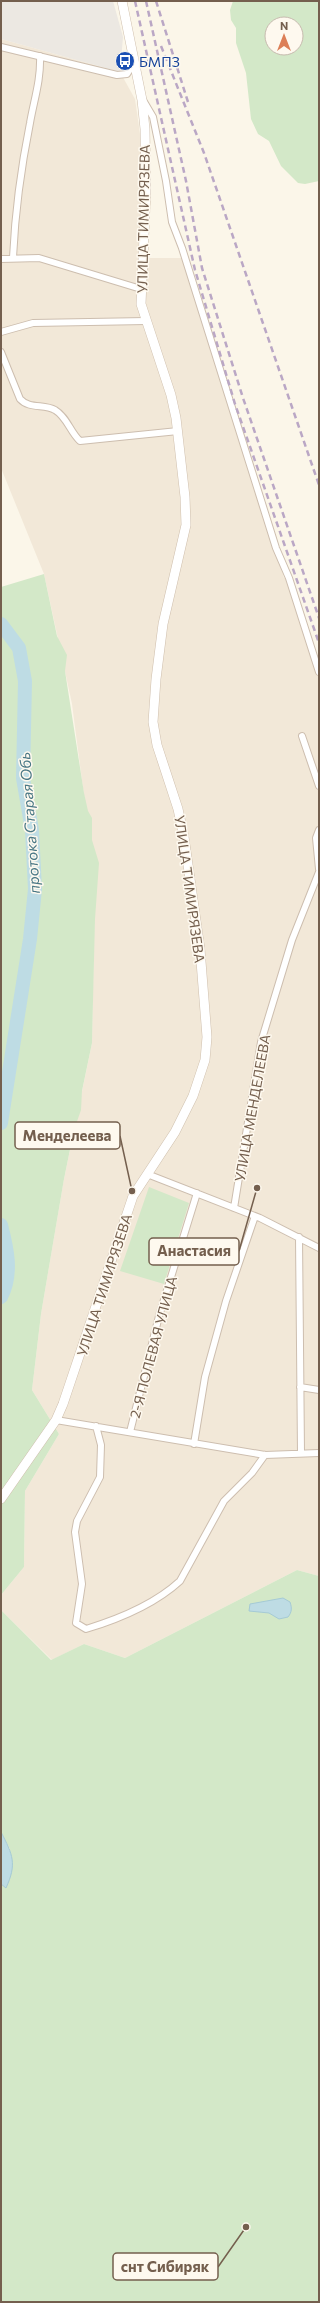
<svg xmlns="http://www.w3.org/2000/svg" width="320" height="2303" font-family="Commissioner,sans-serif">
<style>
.residential{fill:#f2e8d8}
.industrial{fill:#ece8e2}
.green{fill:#d3e8c8;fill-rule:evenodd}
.water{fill:#bedce4;stroke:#a5cad5}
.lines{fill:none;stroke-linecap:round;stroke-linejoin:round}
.river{stroke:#bedce4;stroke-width:14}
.street-casing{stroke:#cdbeaf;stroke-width:8}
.secondary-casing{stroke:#cfbfad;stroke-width:10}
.street{stroke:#fff;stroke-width:6}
.secondary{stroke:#fff;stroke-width:9}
.rail{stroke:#baa7c5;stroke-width:2.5;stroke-dasharray:6 4;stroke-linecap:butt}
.labels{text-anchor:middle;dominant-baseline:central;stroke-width:3;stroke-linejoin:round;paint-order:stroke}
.transit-label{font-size:14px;fill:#164399;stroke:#fef9ef;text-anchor:start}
.street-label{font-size:14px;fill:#745f4e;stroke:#fef9ef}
.water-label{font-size:15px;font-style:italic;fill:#497785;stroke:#fef9ef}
.leader{fill:none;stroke:#745f4e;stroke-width:1.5}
.callout-dot{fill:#745f4e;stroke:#fef9ef;stroke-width:1.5}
.callout{fill:#fef9ef;stroke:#745f4e;stroke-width:1.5}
.callout-label{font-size:15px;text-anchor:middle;font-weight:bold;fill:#745f4e}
</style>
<rect width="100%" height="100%" fill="#fbf6e9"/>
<path class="residential" d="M1 39 120 72 135 99 143 155 138 258H184L284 578 289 577 319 674V1576L297 1570 125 1658 84 1644 52 1660 1 1610V1595L24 1567 25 1491 59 1434 32 1390 41 1314 64 1179 92 1043 95 880 72 704 44 574 1 468Z"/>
<path class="industrial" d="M1 1H113L123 37 120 72 1 39Z"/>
<path class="green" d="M233 1H319V181L305 184 298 183 281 166 269 141 258 134 251 119 246 73 236 43V28L231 20 230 10ZM272 24H296V48H272Z
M44 574 57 636 67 655 65 671 84 793 88 811 92 818V840L99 863 95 919 92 1043 82 1091 81 1110 74 1130 64 1179 41 1314 32 1390 59 1434 25 1491 24 1567 1 1595V587Z
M149 1187 189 1203 164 1284 120 1271Z
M297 1570 319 1576V2302H1V1884L6 1888 10 1849 1 1832V1610L51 1660 84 1644 125 1658Z"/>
<path class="water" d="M283 1598 290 1602C292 1608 292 1612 288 1617L279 1619 269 1613 249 1611 250 1604Z
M1 1832C13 1855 17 1864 6 1888L1 1884Z"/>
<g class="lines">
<path class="river" d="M1 624 19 648 25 681 23 778 32 830 35 889 30 939 1 1123
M1 1225C7 1248 13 1274 1 1297"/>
<g class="street-casing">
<path id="street" d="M1 47 117 75 127 74 134 63
M143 100 153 117 166 181 172 222 182 248 276 548 289 578 319 672
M13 258C15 212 21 168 30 123 34 100 41 80 40 56
M1 259 39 258 141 289
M1 332 33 323 146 321
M1 352 20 399C29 409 44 404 55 410 67 417 70 432 80 441L178 431
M302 736 319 786
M319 830 316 838 319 869
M147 1174 260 1218 319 1248
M234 1208 261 1042 292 940 319 872
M299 1237 301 1453
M300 1387 319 1390
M56 1420 265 1455 319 1453
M96 1426 101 1445 100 1477 77 1521 75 1532 82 1584 76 1623 86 1629C119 1619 155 1604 180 1581L224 1501 252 1473 265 1455
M130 1432 159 1316 197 1193
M194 1444 205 1377 226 1301 255 1216"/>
</g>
<g class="secondary-casing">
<path id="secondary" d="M1 1499 56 1420 63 1404 133 1196 175 1132 193 1096 205 1060 207 1037 200 949 184 837 178 809 157 745 153 722 156 679 163 624 186 525 185 497 176 418 171 395 141 304 146 191 145 129 142 100 122 1"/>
</g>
<use href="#street" class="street"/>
<use href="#secondary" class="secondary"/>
<path class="rail" d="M135 1 195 270 235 404 319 643
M146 1 186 181 202 268 243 398 319 618
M156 1 188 102
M161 46 204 153 319 485"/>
</g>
<defs>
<g id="bus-disc" transform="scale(1)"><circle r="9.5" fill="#1a4fb4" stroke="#fef9ef"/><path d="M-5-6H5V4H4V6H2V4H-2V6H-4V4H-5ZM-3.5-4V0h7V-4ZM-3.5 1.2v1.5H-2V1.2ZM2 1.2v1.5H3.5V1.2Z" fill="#fff"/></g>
</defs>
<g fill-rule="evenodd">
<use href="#bus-disc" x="125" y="61"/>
</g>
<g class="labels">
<g class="transit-label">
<text x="139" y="61">БМПЗ</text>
</g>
<g class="street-label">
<text transform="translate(143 219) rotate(-89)">УЛИЦА ТИМИРЯЗЕВА</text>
<text transform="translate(190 889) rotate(82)">УЛИЦА ТИМИРЯЗЕВА</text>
<text transform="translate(252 1108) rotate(-80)">УЛИЦА МЕНДЕЛЕЕВА</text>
<text transform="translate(104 1285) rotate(-72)">УЛИЦА ТИМИРЯЗЕВА</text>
<text transform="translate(153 1347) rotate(-75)">2-Я ПОЛЕВАЯ УЛИЦА</text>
</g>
<g class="water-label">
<text transform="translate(29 823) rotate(-94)">протока Старая Обь</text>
</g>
</g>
<path class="leader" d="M132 1191L120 1136M257 1188L239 1251M246 2227L218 2267"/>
<g class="callout-dot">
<circle cx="132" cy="1191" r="4"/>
<circle cx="257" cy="1188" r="4"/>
<circle cx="246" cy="2227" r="4"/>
</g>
<g class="callout">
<rect x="15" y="1122" width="105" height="27" rx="4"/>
<rect x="149" y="1238" width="90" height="27" rx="4"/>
<rect x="113" y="2253" width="105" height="27" rx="4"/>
</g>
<g class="callout-label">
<text x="67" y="1141">Менделеева</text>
<text x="194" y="1256">Анастасия</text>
<text x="165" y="2272">снт Сибиряк</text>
</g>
<rect width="320" height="2303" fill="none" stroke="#745f4e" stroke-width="4"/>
<g transform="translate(284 36)"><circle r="19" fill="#fef9ef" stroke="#c7bbaf"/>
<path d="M0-3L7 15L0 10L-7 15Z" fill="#dc7f57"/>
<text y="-6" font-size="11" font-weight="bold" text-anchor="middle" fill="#745f4e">N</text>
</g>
</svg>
